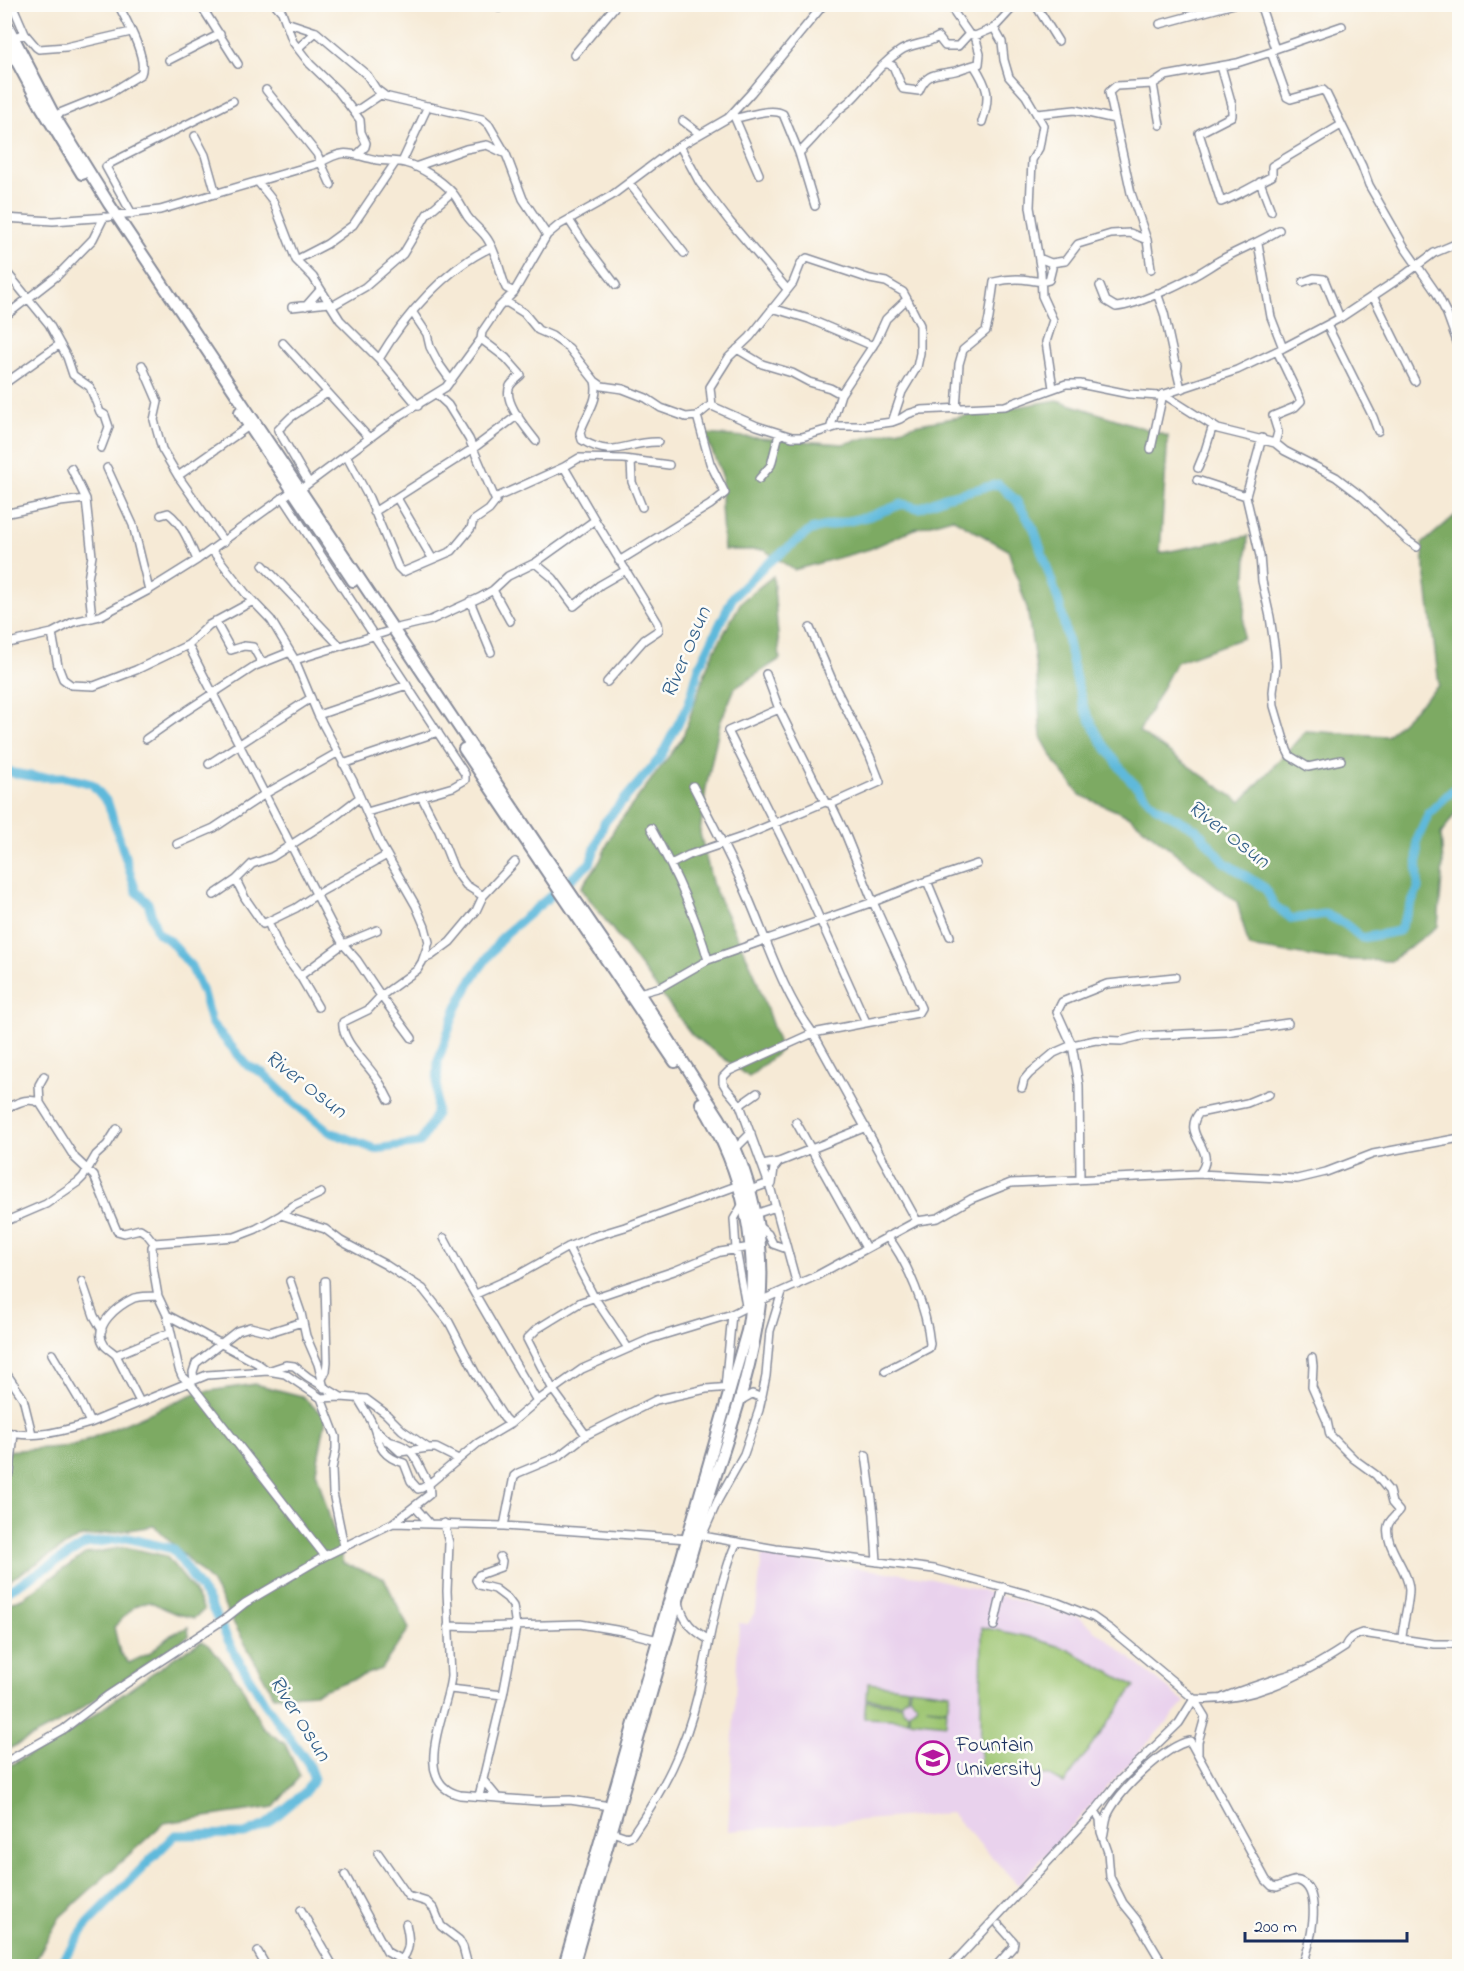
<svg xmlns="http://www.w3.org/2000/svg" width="1464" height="1971" font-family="'Indie Flower',sans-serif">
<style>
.built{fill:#e9d2ed}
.green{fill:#9cc571;stroke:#5c7a68;stroke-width:1.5}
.forest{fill:#7daa63;stroke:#4c6c60;stroke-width:1.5}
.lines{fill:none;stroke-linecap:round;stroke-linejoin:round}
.river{stroke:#5eb9db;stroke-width:9}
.minor-casing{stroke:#888c9a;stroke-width:10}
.highway-casing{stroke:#888c9a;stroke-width:14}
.minor{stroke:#fff;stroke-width:7}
.highway{stroke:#fff;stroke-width:10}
.labels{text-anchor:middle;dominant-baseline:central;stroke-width:5;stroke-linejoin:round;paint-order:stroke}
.poi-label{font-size:21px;fill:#1b2f5e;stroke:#fdfcf7;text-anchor:start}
.water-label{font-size:22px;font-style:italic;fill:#325f8a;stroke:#fdfcf7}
</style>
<rect width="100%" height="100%" fill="#fdfcf7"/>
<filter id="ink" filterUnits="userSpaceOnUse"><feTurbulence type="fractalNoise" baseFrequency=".0167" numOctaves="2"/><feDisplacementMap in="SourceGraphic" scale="12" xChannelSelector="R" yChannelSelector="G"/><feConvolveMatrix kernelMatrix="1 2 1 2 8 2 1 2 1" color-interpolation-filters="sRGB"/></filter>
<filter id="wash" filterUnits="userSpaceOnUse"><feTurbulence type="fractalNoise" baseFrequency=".008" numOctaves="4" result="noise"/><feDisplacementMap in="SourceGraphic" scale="24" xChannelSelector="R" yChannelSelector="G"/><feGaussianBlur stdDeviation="1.35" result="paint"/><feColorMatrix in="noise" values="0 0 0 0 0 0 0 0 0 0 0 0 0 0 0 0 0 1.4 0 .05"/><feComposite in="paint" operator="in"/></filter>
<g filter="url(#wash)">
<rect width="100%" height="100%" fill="#f6ead6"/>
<path class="built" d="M762 1555 932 1578 1079 1617 1185 1702 1018 1885 951 1813 728 1831 739 1623 748 1624 756 1610Z"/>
<path class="green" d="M982 1627 1029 1637 1067 1649 1135 1686 1064 1784 1048 1775 980 1773Z
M868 1683 908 1688 907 1697 903 1699 902 1703 867 1699Z
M910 1688 950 1693 947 1709 926 1707 947 1710 946 1724 909 1720V1712L917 1705 916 1702 909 1696Z
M866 1701 902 1705 903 1710 908 1713V1720L864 1718Z"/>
<path class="forest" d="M1057 400 1168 436 1160 553 1248 536 1243 638 1176 662 1139 732 1241 802 1306 731 1387 736 1439 685 1422 544 1459 512V808L1441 834 1443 865 1438 926 1391 961 1328 959 1249 947 1237 902 1130 817 1080 795 1057 765 1041 737 1037 676 1027 608 1008 550 952 518 917 528 870 549 794 570 764 550H724L721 506 722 475 705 434 843 444 919 424Z
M773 576 780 659 735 688 720 723 706 788 700 833 713 886 754 972 781 1050 749 1077 692 1035 581 888 600 861 614 829 682 739 710 659 741 602Z
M255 1384 302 1396 326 1418 316 1471 343 1563 384 1578 409 1629 381 1669 315 1693 274 1696 211 1582 154 1526 78 1538 5 1583V1451L73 1446 196 1393Z
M125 1547 166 1556 192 1588 204 1610 194 1618 174 1613 149 1601 135 1606 114 1627 120 1653 129 1663 148 1654 171 1635 188 1627 189 1636 61 1722 5 1751V1605L24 1597 85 1554Z
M202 1641 212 1648 241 1685 263 1728 285 1744 300 1776 274 1807 164 1823 60 1917 32 1966H5V1768L67 1734 175 1657Z"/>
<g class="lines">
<path class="river" d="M4 768 13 773 36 777H66L92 784 108 803 136 891 148 903 157 932 170 941 191 966 203 993 211 1023 248 1066 263 1073 289 1099 330 1132 375 1149 420 1143 436 1114 438 1061 456 1009 474 976 504 935 590 863 604 823 660 758 689 703 699 667 733 597 763 567 811 530 870 516 902 504 919 508 945 497 998 484 1016 500 1034 529 1060 606 1075 675 1084 708 1100 739 1124 773 1155 806 1197 830 1224 862 1265 888 1274 905 1292 919 1325 914 1345 924 1362 938 1399 931 1418 889 1417 840 1429 813 1460 783
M4 1593 86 1544 127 1538 173 1549 208 1600 236 1656 268 1708 308 1763 314 1779 305 1792 267 1824 245 1834 175 1835 88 1923 59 1966"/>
</g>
</g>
<g filter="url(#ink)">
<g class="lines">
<g class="minor-casing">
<path id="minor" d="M12 4 25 34
M200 4 238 64
M275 4 282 12 293 42 310 64 338 91 360 120 361 132 366 143 365 147 358 154
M951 4 955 14 969 34
M1035 4 1058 41
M1260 4 1275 49 1271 52 1287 97 1291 99 1323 90 1326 93 1362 166 1369 185 1405 248 1437 294 1447 314 1460 350
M499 8V4
M286 22 316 32 367 75 376 89 384 95
M1160 24 1234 4
M994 28 1016 4
M13 37 25 34 36 47 39 49 66 47 131 32
M298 48 316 32
M1275 49 1342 26
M574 55 617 4
M169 60 220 34
M885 63 893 66 903 89 919 91C927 71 938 75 955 71 963 69 970 65 979 64L980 54 975 36
M974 65C988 87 991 96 982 122
M1221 66 1232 105V116L1199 133 1221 202C1239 195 1255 185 1272 176V166L1341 125
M266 90 317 154 331 185
M355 112 380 95 482 119 489 125 506 154
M1037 114 1075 110 1115 119
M734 116 759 174
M55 117 60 113 112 92 141 74C148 58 126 20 118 4
M736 118C749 116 772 107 783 114L799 153 815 206
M683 121 700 134
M1160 125 1153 84 1165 76 1237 63 1271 52
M195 136 205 155 216 194
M680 146 700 183 730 222 787 289
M799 153C813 140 824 125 837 112 841 107 847 104 851 100 868 83 879 65 900 51 912 43 925 45 938 37L945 46H958L969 34 975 36 994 28 1002 42 1004 60 1009 77 1026 96 1043 125 1039 148 1032 160 1030 207 1041 272 1042 296 1053 320 1046 342 1053 388
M402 162 428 106
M415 167 466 149 487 145 506 154 523 199 547 235
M258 182 273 201 296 260 313 277 340 320 379 359 418 406
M1260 182 1271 211
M629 183 684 253
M132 214 106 167 111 163 233 101
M117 215 160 210 320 163C346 147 351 155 377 160 386 161 396 161 405 163 421 167 441 180 452 192 458 199 462 208 467 216 473 225 483 231 488 240 497 254 500 273 506 288L514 292
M4 218 53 221 109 217
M569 220 582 240 616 285
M1258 243 1271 317 1283 348
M1039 258 1051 263 1065 261 1078 244 1111 234 1130 233 1147 240
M296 260 327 244 353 225 395 163
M4 269 49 324 67 357 73 375 90 387 100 412 105 415 109 427 101 448
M1151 269 1147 240 1131 193 1109 92 1116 86 1153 84
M1303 282 1314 278 1324 279 1340 318
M1100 286 1106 301 1116 307C1139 305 1189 280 1209 267 1231 252 1257 244 1279 230
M1157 293 1164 313 1176 368
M1373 296 1415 381
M505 303H508L524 313 538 330 552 336 569 348 595 381 602 386 623 389 646 398 661 408 686 417 697 416 708 407 712 406 757 426 792 437H802L839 426H862L892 422 900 419 908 414 921 410 1005 406 1066 384H1080L1129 394 1159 396 1237 370 1283 348 1340 318 1403 276 1434 253 1460 242
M306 306 320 290
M332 306 365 287 403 254 427 214 452 192
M292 307 329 303
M772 308 809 319 873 346
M413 313 427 334 430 347 439 364 451 381
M4 317 58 275 93 239 104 217
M1327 325 1373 417 1378 431
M481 339 506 358 521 375C518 378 512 382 510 386 502 401 527 429 536 441
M283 343 369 438
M737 349 762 364 792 373 809 382 830 388 841 394
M379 359C405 315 446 268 492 247
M142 365 158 402 154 420 162 449 178 476 224 542
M1178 365 1177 372 1181 389
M595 381C600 401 585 415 580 433L582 440C615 460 626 441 658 442
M4 384 60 344
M436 394 448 405 469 439 496 501
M1163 394 1218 429 1275 443 1285 451 1336 477 1361 496 1407 540 1417 547
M712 406 710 387 729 357 750 337 793 283 801 263 807 258 870 279 886 282 903 292 907 299 886 319 876 341 841 394 830 429
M956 409 959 364 963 350 986 331 989 318 994 282C1006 279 1017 278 1029 280 1037 281 1041 283 1049 280L1052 268 1051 263
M892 422 902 392 917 367 920 353V325L907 299
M1275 443 1278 432 1273 416 1295 407 1301 401 1277 351
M1151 449 1163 394
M346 455 369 498 398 567 403 572 452 551 471 528 473 521 489 510 496 501 495 498 564 467 579 458 624 459 669 465
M631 461 632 482 642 507
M564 467 595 520
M71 468 86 499 92 556 88 579 92 618
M107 468 133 525 149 590
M1198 468 1205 451 1213 425
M178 476 249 426
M759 479 771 465 779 434
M1197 480 1246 496 1262 438
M309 483 278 430 291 417 327 393
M301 489 399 416 446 387 481 339 482 332 499 307 514 292 547 235 559 225 611 196 671 151 728 118 751 93 824 4
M1246 496 1260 556 1262 581 1270 617 1275 651 1276 666 1273 692 1274 706 1287 750 1290 756 1308 767 1341 760
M283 497 465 774V780L453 787 367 812
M397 498 432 558
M374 512 474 448 518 415
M4 514 60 502 86 499
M161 515 168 513C182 523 190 544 197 560
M619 561 710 505 725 493 710 463 697 416
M535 563 553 578 574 606 600 585 626 570
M263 565 339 645
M493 590 510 621
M470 601 491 652
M215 621 231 650 244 646 253 647 262 663
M810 628 836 689 870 756 880 782 831 804
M393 629 431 620 479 598 493 590 508 576 535 563 595 520 658 623 659 630 644 640 607 682
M52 633 58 666 63 679 71 685 94 686 136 670 188 645 209 625 253 601
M4 644 52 633 73 622 100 616 149 590 197 560 292 491
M188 645 332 925 343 944 357 960 381 996 417 970 422 962 429 942 425 927 416 906 380 843 353 781 318 715 295 660 271 620 247 595 212 550
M295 660 386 632
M779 709 728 731 796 866 866 1022
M318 715 407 685
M146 739 186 711 255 666 290 652
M209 764 311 698
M343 764 438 732
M693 786C712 823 732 859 748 897 768 943 783 993 813 1033L917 1221
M421 796 439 831 454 869 466 885 483 896
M651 828C675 871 695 913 708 960
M177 844 214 828 265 794 337 753
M671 864 689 855 742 837 825 802
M236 880 245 898 263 924 296 908 317 894 387 855
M927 881 950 936
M214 895 236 880 252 864 272 857 333 818 359 798
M268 922 280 950 300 976 343 944 377 930
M424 959 431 956 450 942 476 911 483 896 515 862
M300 976 318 1007
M639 993 661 987 708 960 873 902 921 883 977 864
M1022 1088 1024 1080 1029 1074 1054 1053 1072 1045 1096 1040 1121 1041 1141 1036 1226 1032 1288 1023
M757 1093 740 1105 771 1190 797 1285
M389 1100C385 1093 382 1085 377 1079 368 1064 340 1040 343 1022L368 1010 381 996 412 1038
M40 1103 39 1085 44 1076
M740 1105 726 1088 723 1083V1077L729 1071 813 1033 918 1013 921 1008 873 902 845 833 831 804 825 802 779 709 766 674
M4 1109C16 1104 27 1096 40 1103L75 1158 94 1176 117 1231 124 1233 140 1229 146 1233 154 1243
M796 1122 866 1248
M735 1149 751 1133
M762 1165 779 1162 866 1127
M1199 1174C1220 1149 1180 1137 1199 1113L1247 1103 1269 1094
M1080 1178 1079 1085 1072 1045 1057 1012 1062 1002 1107 984 1175 977
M772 1184 774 1168 779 1162
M750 1190 769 1183
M744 1202 734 1219 736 1249 746 1306
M755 1214 776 1207
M281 1215 293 1206 321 1193
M4 1222 46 1204 78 1182 83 1177 96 1155 107 1145 117 1129
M758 1226 768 1234 773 1244 787 1249
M444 1238 461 1270 537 1401
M82 1281 94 1316 102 1330
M290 1281 301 1313 306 1336 318 1364 324 1388
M476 1294 518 1275 568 1247
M158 1296C151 1296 142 1296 134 1298 119 1305 90 1326 105 1346 108 1349 113 1352 116 1355L171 1332
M760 1301 816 1276 917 1221 938 1218 971 1199 1011 1183 1199 1174 1297 1179 1326 1172 1373 1154 1460 1138
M167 1315 257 1363 268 1371 286 1365 294 1366 308 1377 341 1397
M628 1348 594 1297 568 1247 592 1237 625 1227 739 1185
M52 1354 81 1403 90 1423
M116 1355 140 1402
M1312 1358 1313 1366 1312 1387 1327 1421 1330 1435 1354 1459 1376 1475 1389 1491 1392 1503 1399 1511C1396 1516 1389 1520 1388 1526 1384 1546 1408 1569 1409 1589 1409 1607 1402 1623 1402 1640
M4 1370 23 1398 32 1434
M885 1371 929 1348 930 1344C927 1310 908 1262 887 1236
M322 1379 326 1371 327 1362 325 1281
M194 1380 193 1372 196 1363 237 1331 250 1327 270 1332 302 1322
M731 1387 706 1389 656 1400 586 1435 553 1390 527 1339 537 1329 581 1302 674 1271 720 1252 751 1247
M725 1388 732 1314
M321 1398 341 1397 366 1399 385 1413 402 1430 428 1448H436L458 1459
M358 1398C363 1408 371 1418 374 1428 380 1448 383 1457 404 1463L411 1481 418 1489 422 1488 429 1484C414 1461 418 1447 387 1441
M738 1402 752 1394 762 1398
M374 1428 400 1452 428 1448
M4 1431C32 1440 63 1431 90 1423L207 1375 268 1371 285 1374 321 1398 336 1437V1449L332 1469 333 1493 344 1546
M866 1455 874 1514 877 1562
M4 1480 10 1473 14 1433
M415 1507 429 1523
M393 1523 504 1526 688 1539
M444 1523 449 1543 447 1591 451 1676C449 1708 408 1783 460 1795L537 1801 570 1800 610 1806
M504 1526 514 1476 518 1473 559 1456 586 1435
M697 1535 776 1549 934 1569 1056 1602 1093 1617 1110 1629 1194 1699C1250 1703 1299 1677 1345 1647 1348 1639 1353 1636 1362 1633L1434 1644H1460
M702 1536 718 1500 744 1454 759 1410 766 1376 770 1331 782 1292
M325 1556 190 1383 182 1376 179 1369 167 1315 158 1296 153 1267 152 1247 154 1243 235 1237 256 1229 281 1215 325 1229 341 1241 386 1265 423 1289 449 1322 476 1374 504 1418 510 1424
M679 1602C683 1622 693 1630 709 1640
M448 1626 478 1627 580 1624 622 1631 658 1640
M994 1626 1003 1587
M450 1689 503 1695
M1220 1699C1226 1695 1298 1671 1303 1671
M4 1763 64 1729 107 1696 226 1618 245 1603 325 1556 393 1523 430 1494 429 1484 478 1443 510 1424 537 1401 582 1369 650 1339 732 1314 752 1304
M483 1780 497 1797
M479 1796 503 1695 516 1627 513 1606 507 1598 495 1589 479 1585 476 1580 479 1575 501 1567 502 1561 500 1557
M1095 1811 1100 1819 1101 1832 1108 1852 1110 1877 1123 1903 1136 1919 1164 1966
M612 1832 627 1837 632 1835C664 1789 685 1749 698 1694 708 1652 713 1609 727 1568 730 1559 732 1551 737 1542
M1103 1837C1105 1830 1105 1821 1108 1814 1119 1791 1165 1746 1190 1741L1266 1880 1272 1886 1277 1887C1283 1885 1293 1879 1299 1881 1324 1889 1310 1947 1303 1963L1284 1966
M378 1853 408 1896 427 1902 434 1909 441 1926 459 1940 463 1947 468 1966
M345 1875 387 1952 407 1963 409 1966
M301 1910 333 1966
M258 1952 266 1966
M392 1966C410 1957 411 1944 406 1924
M951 1966 1095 1811 1119 1781 1179 1723 1194 1699 1205 1717 1198 1742V1754
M996 1966 1013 1947 1014 1942 999 1925"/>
</g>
<g class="highway-casing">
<path id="highway" d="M4 19 55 117 109 204 547 859 639 993 720 1119C752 1172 766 1241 760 1303 752 1380 719 1460 697 1534 655 1678 615 1823 573 1966
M4 38 40 105 82 174
M240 412 353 581
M464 749 675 1062
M564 1966 747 1331C761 1252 744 1171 701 1103"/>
</g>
<use href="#minor" class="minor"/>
<use href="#highway" class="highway"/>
</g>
</g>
<defs>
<g id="university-ring" transform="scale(1.725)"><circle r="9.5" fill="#fdfcf7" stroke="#b5179e" stroke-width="1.5"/><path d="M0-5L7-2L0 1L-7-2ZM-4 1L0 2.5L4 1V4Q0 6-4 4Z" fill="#b5179e"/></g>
</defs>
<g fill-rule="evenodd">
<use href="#university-ring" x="933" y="1758"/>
</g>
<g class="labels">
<g class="poi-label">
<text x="956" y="1746">Fountain<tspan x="956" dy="24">University</tspan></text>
</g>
<g class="water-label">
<text transform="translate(687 653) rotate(-67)">River Osun</text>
<text transform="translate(1228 835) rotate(38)">River Osun</text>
<text transform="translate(305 1085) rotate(38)">River Osun</text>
<text transform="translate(299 1719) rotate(58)">River Osun</text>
</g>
</g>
<rect width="1464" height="1971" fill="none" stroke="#fdfcf7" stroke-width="24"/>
<path d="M1245 1932v9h162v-9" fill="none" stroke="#1b2f5e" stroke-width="3"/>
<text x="1254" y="1932" font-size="18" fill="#1b2f5e" stroke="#fdfcf7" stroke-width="4.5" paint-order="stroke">200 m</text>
</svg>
